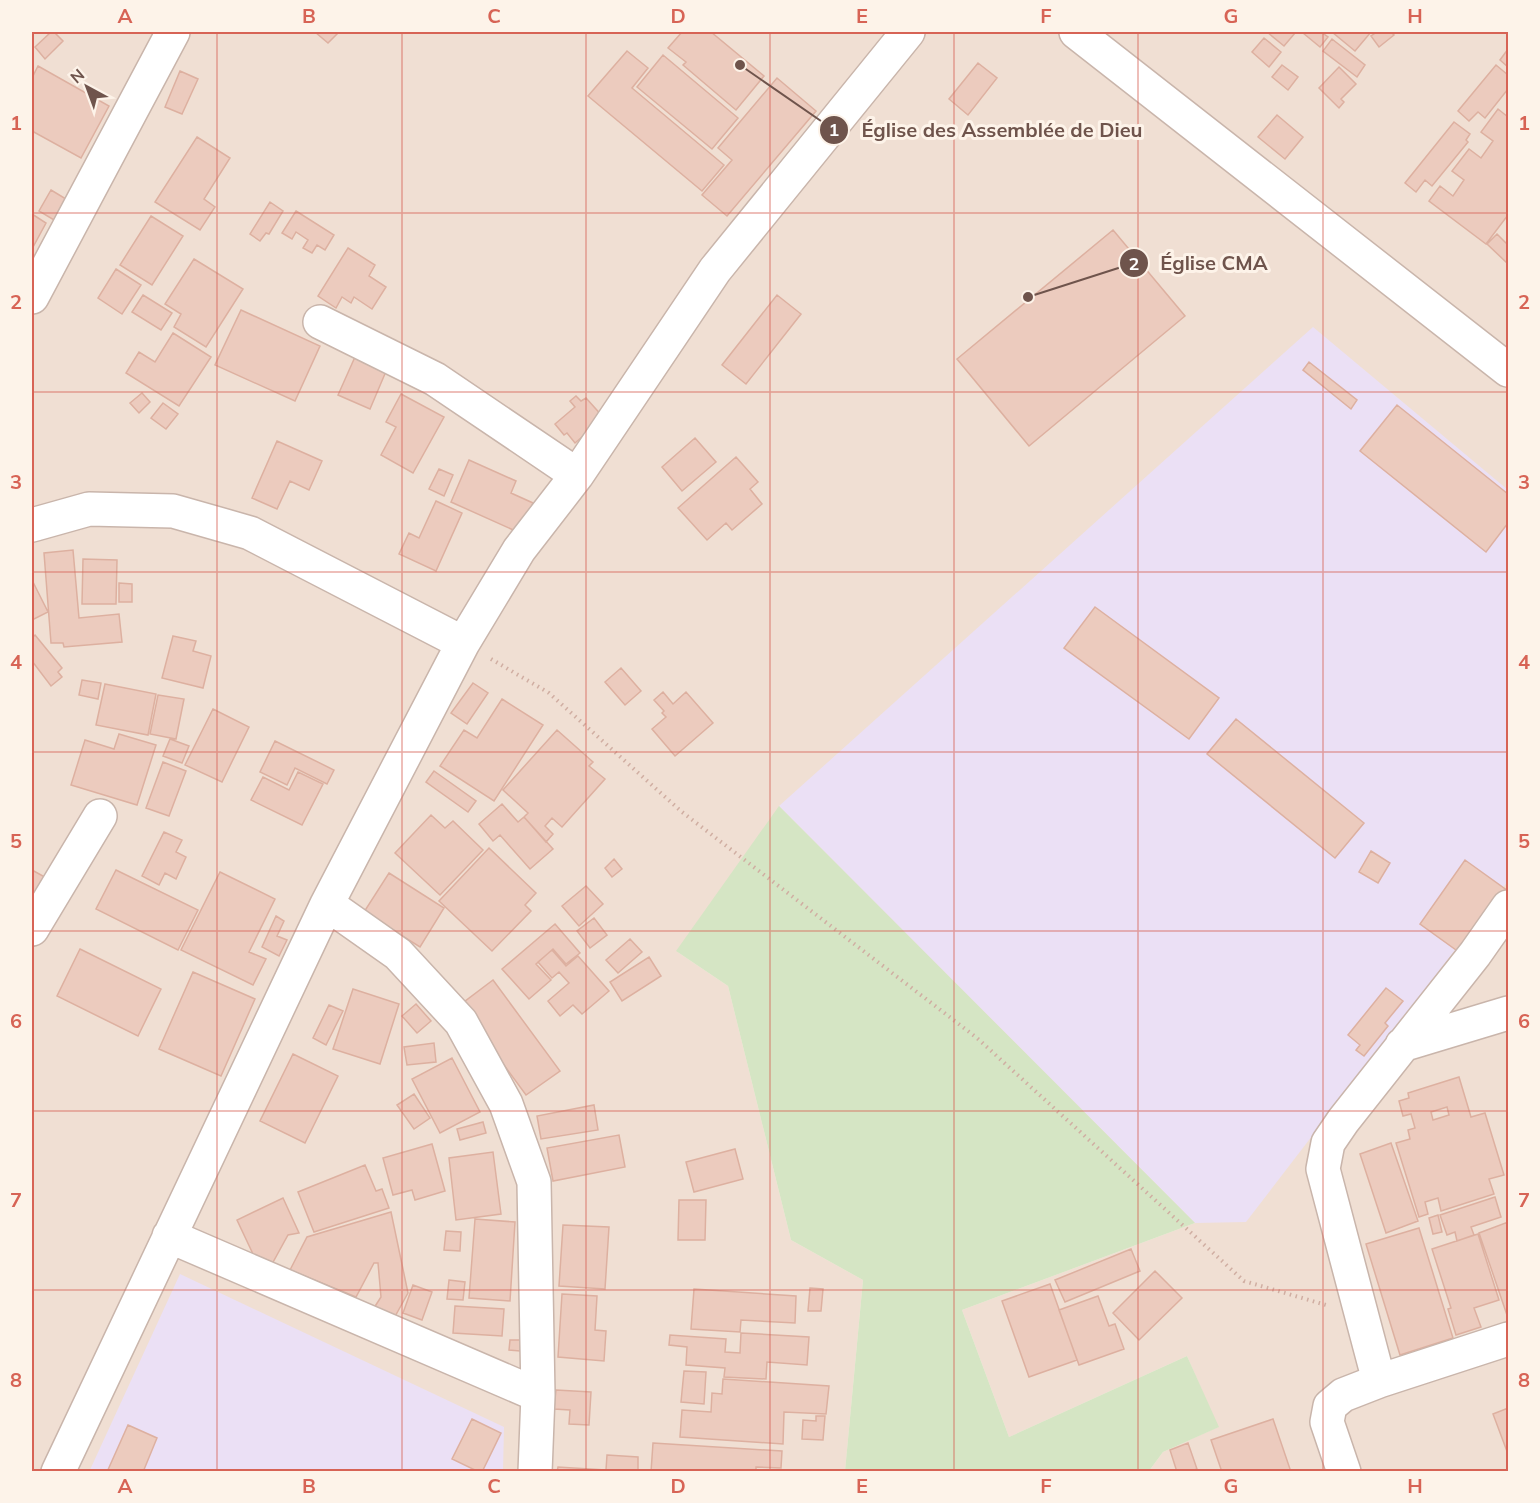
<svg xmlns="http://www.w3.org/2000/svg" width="1540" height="1503" font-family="Mulish,sans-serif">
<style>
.residential{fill:#f0dfd3}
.education{fill:#ebe0f5}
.green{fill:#d5e5c4}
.building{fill:#eccbbe;stroke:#ddb0a0;stroke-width:1.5;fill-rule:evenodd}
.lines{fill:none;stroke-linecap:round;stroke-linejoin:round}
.minor-casing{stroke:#c9b5ab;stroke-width:36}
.tertiary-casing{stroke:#c9b5ab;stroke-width:36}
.path{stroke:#d0aea2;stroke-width:4;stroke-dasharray:1.5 4.5;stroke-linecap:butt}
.minor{stroke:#fff;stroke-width:33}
.tertiary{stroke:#fff;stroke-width:33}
.grid{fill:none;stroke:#d76355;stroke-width:1.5;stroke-opacity:0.55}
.leader{fill:none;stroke:#6f544c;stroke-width:2}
.callout-dot{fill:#6f544c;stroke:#fdf3e9;stroke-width:2}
.mark-label{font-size:18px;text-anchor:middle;font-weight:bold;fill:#fff}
.callout-label{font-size:20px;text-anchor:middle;font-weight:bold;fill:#6f544c;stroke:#fdf3e9;stroke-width:6;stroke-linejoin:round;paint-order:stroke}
.neatline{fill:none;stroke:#d76355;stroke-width:2}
.grid-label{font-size:20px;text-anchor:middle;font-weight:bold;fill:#d76355}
</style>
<rect width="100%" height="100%" fill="#f9eee3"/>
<path class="residential" d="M32 32H1508V1471H1149L1163 1452 1218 1427 1187 1356 1009 1437 962 1310 1195 1223 676 951 728 986 791 1240 863 1280 845 1471H32Z"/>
<path class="education" d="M1313 327 1508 490V881L1246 1222 1195 1223 779 806Z
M180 1274 504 1427 503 1471 89 1472Z"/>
<path class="green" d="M779 806 1195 1223 962 1310 1009 1437 1187 1356 1219 1427 1163 1452 1149 1471H845L863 1280 791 1240 728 986 676 951Z"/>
<path class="building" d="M51 32H54L63 41 45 59 35 47Z
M315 32H339L328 43Z
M682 32H711L764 76 736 110 683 65 686 62 668 48Z
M1267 32H1294L1295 33 1284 46Z
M1304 32H1321L1328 37 1320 47 1303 33Z
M1332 32H1371L1355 51Z
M1377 32H1391L1394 35 1379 47 1371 36Z
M1264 38 1281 52 1269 67 1252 52Z
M1332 39 1365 65 1357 77 1323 51Z
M1508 49V67L1500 60Z
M627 51 648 68 632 88 724 165 702 191 588 96Z
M663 55 738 118 712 149 637 87Z
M978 63 997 78 968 115 949 99Z
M1282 65 1298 77 1288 90 1272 77Z
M1496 65 1508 75V89L1485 118 1478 112 1469 121 1458 111Z
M38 66 109 106 81 158 32 131V78Z
M1339 67 1356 84 1341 99 1344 102 1339 108 1319 88Z
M180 71 198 79 182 114 165 107Z
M777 78 816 111 727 216 702 195 732 160 718 148Z
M1498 109 1508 117V215L1486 244 1429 201 1440 186 1453 196 1464 180 1452 171 1469 149 1481 158 1493 141 1481 132Z
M1277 115 1303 137 1285 159 1258 137Z
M1454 122 1470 134 1466 140 1468 142 1432 186 1425 180 1416 192 1405 183Z
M197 137 230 158 204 199 215 207 200 230 155 202Z
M51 190 66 199 54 220 39 211Z
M270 202 283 211 269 234 266 233 260 241 250 234Z
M296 211 334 235 325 250 317 245 312 253 303 248 308 240 296 232 292 239 282 233Z
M32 214 46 223 32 249Z
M151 216 183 236 152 285 120 265Z
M1113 230 1185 316 1029 446 957 359Z
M1497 234 1508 245V261L1507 263 1487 244Z
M348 248 375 265 369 276 386 287 372 309 354 297 351 303 342 297 336 308 318 296Z
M194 259 243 289 206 347 174 327 181 314 165 304Z
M116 269 141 285 122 314 98 298Z
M143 295 172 313 161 330 132 312Z
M777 295 801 314 746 384 722 365Z
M241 310 320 346 295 401 215 365Z
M173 333 211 357 179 406 126 373 139 352 155 362Z
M359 348 390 362 370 409 338 395Z
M1309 362 1357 400 1351 409 1303 370Z
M142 393 150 402 139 413 130 403Z
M401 394 444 417 413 473 381 455 396 427 386 422Z
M576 396 581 401 586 398 604 418 575 443 567 433 564 435 555 424 575 407 570 401Z
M163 403 178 414 166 429 151 418Z
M1397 405 1508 494V523L1486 552 1360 451Z
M695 438 716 462 682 491 662 467Z
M277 441 322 461 309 490 290 481 277 509 252 498Z
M736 457 758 482 750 489 762 504 732 530 726 523 707 540 678 508Z
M469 460 516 481 511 493 533 503 520 533 451 502Z
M439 469 453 475 444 496 429 489Z
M436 501 462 513 436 571 399 554 409 533 419 538Z
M73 550 79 618 119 614 122 642 64 647 63 643H51L44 553Z
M83 559 117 560 116 604H82Z
M32 580 48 612 32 620Z
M119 583 132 584V602H119Z
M1095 607 1219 698 1189 739 1064 648Z
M35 635 62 668 58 672 62 677 51 686 32 661V638Z
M173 636 196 641 193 651 211 656 203 688 162 678Z
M621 668 641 691 625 705 605 682Z
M82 680 101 683 98 699 79 695Z
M473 683 488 693 467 724 451 713Z
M105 684 156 694 148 735 96 725Z
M663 692 673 704 686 692 713 723 675 756 652 729 666 717 662 713 664 711 654 700Z
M158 695 184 699 176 739 150 734Z
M502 699 543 725 494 801 440 766 464 730 477 738Z
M213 709 249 727 222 782 185 765Z
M1236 719 1364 823 1335 858 1207 754Z
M557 730 593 762 589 766 605 779 562 827 552 818 545 826 553 834 546 842 524 817 528 813 503 790Z
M119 734 156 745 137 805 71 785 85 740 114 749Z
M170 739 189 746 182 763 163 756Z
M275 741 334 770 327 784 295 768 287 785 260 772Z
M163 762 186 771 169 816 146 808Z
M434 771 476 801 468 812 426 782Z
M298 772 323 784 302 825 251 800 263 777 289 790Z
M502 804 518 822 524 817 553 849 530 869 500 835 493 841 479 824Z
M431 815 445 828 453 821 483 850 440 895 395 853Z
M164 832 182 840 176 852 186 857 176 879 165 873 159 885 142 876Z
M489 848 536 893 525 905 531 911 492 951 439 901Z
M1371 851 1390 863 1378 883 1359 872Z
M614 859 622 869 612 877 605 868Z
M1465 860 1508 891 1463 955 1420 924Z
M32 870 52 881 41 902 32 898Z
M116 870 198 910 178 950 96 909Z
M220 872 275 899 249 952 266 959 253 985 181 950Z
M389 873 444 908 420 947 364 912Z
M586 886 603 904 579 926 562 906Z
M276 916 284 921 277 936 287 940 279 956 262 947Z
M594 918 607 935 590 948 577 931Z
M555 924 580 953 566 964 553 949 536 964 551 980 529 999 502 969Z
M630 939 642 952 618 973 606 960Z
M80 949 161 989 138 1036 57 996Z
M552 950 566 966 578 956 609 991 582 1014 573 1005 560 1016 548 1001 569 983 559 972 552 978 538 962Z
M649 957 661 976 622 1001 610 982Z
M193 972 255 999 221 1076 159 1049Z
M493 980 560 1071 526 1095 460 1005Z
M1386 988 1403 1001 1385 1023 1388 1026 1364 1056 1356 1050 1360 1045 1348 1035Z
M353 989 399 1004 380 1064 333 1049Z
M416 1004 431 1021 417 1033 402 1016Z
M329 1005 343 1011 326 1045 313 1038Z
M434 1043 436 1062 407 1065 404 1047Z
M293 1054 338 1076 305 1143 260 1121Z
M452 1058 480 1112 440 1133 412 1079Z
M1459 1077 1471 1117 1485 1113 1504 1175 1489 1179 1494 1194 1441 1211 1438 1198 1425 1202 1428 1214 1419 1217 1396 1143 1410 1139 1408 1130 1415 1128 1411 1114 1403 1116 1399 1101 1409 1098 1408 1093ZM1447 1107 1449 1115 1433 1120 1431 1112Z
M414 1094 430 1118 414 1129 397 1105Z
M594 1105 598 1130 541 1139 537 1116Z
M483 1122 486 1133 460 1140 457 1129Z
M619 1135 625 1167 553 1181 547 1148Z
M1391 1143 1418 1221 1386 1233 1360 1154Z
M432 1144 445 1191 415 1200 412 1190 393 1195 383 1158Z
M735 1149 743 1179 694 1192 686 1162Z
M493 1152 501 1214 456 1220 449 1158Z
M365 1165 376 1191 382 1189 389 1208 314 1232 298 1192Z
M1495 1197 1501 1217 1471 1227 1474 1235 1457 1241 1455 1232 1447 1235 1440 1215Z
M283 1198 299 1233 288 1235 272 1264 253 1254 237 1220Z
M679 1200H706L705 1240H678Z
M391 1212 408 1293 393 1320 372 1311 381 1297 378 1263H374L356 1297 290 1270 307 1237Z
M1438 1215 1442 1232 1433 1234 1429 1218Z
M475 1219 515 1222 510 1301 469 1298Z
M1508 1222V1314L1507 1315 1479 1233Z
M563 1225 609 1227 605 1289 559 1286Z
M1419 1228 1453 1338 1400 1355 1366 1244Z
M446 1231 461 1232 460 1251 444 1250Z
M1478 1234 1499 1300 1474 1308 1481 1327 1456 1335 1448 1309 1451 1308 1432 1249Z
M1131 1249 1140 1271 1065 1302 1055 1280Z
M1155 1271 1182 1298 1139 1340 1113 1313Z
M449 1280 465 1282 463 1300 447 1299Z
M1050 1284 1077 1360 1029 1377 1002 1301Z
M413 1285 432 1292 422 1320 403 1313Z
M810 1288 823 1289 821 1311H808Z
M694 1289 796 1296 795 1323 741 1320 740 1332 691 1329Z
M562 1294 597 1296 595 1330 606 1331 604 1361 558 1357Z
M1098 1296 1109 1326 1115 1324 1124 1349 1079 1365 1059 1310Z
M455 1306 504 1309 502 1336 453 1333Z
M741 1333 809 1337 807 1365 767 1362 766 1379 724 1377 725 1368 686 1365 687 1347 669 1345 670 1335 726 1339 725 1352 740 1353Z
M510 1340H520V1351L509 1350Z
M684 1371 706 1372 704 1404 681 1402Z
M723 1379 829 1386 826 1414 784 1412 783 1444 680 1437 682 1410 711 1412 712 1393 722 1394Z
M556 1390 591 1392 589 1425 569 1424 570 1410 554 1409Z
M1508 1408V1454L1493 1414Z
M816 1416H825L823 1440 802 1439 803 1420 816 1421Z
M472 1419 501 1433 482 1472H479L452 1459Z
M1273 1419 1291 1472H1222L1211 1440Z
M128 1425 157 1438 143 1472H107Z
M653 1443 782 1451 781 1468 756 1467V1472H651Z
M1188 1443 1197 1469 1188 1472H1177L1170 1450Z
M607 1455 638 1457V1472H557L558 1467 606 1470Z"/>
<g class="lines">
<g class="minor-casing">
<path id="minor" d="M32 297 173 32
M320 322 435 379 577 475
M32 525 89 509 173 511 250 533 463 643
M327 904 398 954 461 1022 506 1104 534 1182 538 1395 535 1472
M32 929 100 816
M1402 1045 1508 1013
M169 1236 538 1395
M1379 1381 1323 1169 1328 1143 1343 1121 1475 954 1508 907
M58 1472 327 904 463 643 519 550 577 475 715 270 908 32
M1344 1472 1327 1422 1330 1406 1343 1395 1379 1381 1508 1339"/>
</g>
<g class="tertiary-casing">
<path id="tertiary" d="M1076 32 1508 370"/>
</g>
<path class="path" d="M491 659 549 693 682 812 977 1038 1244 1281 1326 1305"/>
<use href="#minor" class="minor"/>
<use href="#tertiary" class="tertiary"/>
</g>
<path class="grid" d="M217 32V1472M402 32V1472M586 32V1472M770 32V1472M954 32V1472M1138 32V1472M1323 32V1472M32 213H1508M32 392H1508M32 572H1508M32 752H1508M32 931H1508M32 1111H1508M32 1290H1508"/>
<path class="leader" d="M740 65L834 130M1028 297L1134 263"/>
<g class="callout-dot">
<circle cx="740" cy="65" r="6"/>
<circle cx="1028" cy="297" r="6"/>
<circle cx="834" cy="130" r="15"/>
<circle cx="1134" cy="263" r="15"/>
</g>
<g class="mark-label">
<text x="834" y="136">1</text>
<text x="1134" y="270">2</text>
</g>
<g class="callout-label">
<text x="1002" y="137">Église des Assemblée de Dieu</text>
<text x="1214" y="270">Église CMA</text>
</g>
<rect width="1540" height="1503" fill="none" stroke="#fdf3e9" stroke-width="66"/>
<g transform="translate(87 87) rotate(319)" stroke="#fdf3e9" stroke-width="4.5" paint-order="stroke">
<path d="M0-4.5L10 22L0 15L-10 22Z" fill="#6f544c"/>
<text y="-9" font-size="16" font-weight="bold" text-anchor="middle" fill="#6f544c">N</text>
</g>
<rect x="33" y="33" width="1474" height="1437" class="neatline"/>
<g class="grid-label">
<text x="125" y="23">A</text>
<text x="309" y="23">B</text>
<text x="494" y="23">C</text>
<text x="678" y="23">D</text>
<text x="862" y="23">E</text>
<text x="1046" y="23">F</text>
<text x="1231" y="23">G</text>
<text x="1415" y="23">H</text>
<text x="16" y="130">1</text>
<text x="1524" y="130">1</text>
<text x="16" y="309">2</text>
<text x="1524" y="309">2</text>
<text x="16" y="489">3</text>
<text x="1524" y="489">3</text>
<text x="16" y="669">4</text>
<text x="1524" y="669">4</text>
<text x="16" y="848">5</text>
<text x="1524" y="848">5</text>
<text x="16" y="1028">6</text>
<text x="1524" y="1028">6</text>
<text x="16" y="1207">7</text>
<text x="1524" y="1207">7</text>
<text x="16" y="1387">8</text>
<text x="1524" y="1387">8</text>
<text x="125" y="1493">A</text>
<text x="309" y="1493">B</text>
<text x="494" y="1493">C</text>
<text x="678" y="1493">D</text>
<text x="862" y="1493">E</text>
<text x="1046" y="1493">F</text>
<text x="1231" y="1493">G</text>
<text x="1415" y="1493">H</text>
</g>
</svg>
